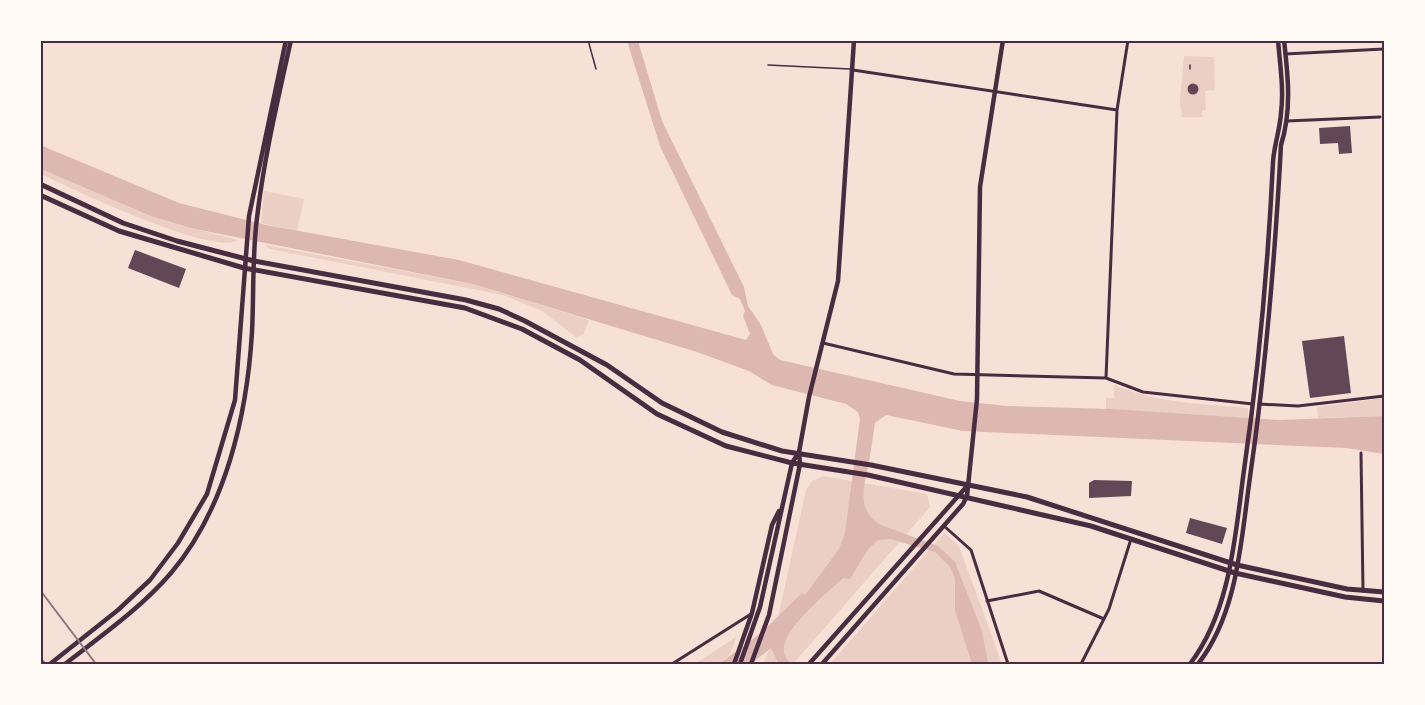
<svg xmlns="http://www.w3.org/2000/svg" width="1425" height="705" font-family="Manrope,sans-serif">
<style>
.green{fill:#ebcfc5}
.water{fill:#dcb8b0}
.building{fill:#644757}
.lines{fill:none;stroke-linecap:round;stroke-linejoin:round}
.path{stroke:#4a2c40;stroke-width:1.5}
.service{stroke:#4a2c40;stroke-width:1.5}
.minor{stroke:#4a2c40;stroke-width:3}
.tertiary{stroke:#4a2c40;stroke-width:4.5}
.secondary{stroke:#4a2c40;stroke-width:4.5}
.primary{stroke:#4a2c40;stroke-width:5}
.rail{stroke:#8f747c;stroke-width:2}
.neatline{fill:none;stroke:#4a2c40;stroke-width:2}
</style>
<rect width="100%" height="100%" fill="#f7e1d7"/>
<path class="green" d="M1184 56 1214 57 1215 90 1205 91 1206 110H1202V117H1182L1180 101Z
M40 169 195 229 238 240C214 257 70 188 41 174Z
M264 191 304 199 297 231 261 223Z
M265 245 473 284 589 320 583 335 576 337 542 311 503 295 270 249Z
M1114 385C1157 403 1202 404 1248 408V418L1106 409V398H1114Z
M1384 398V416L1318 418 1317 407Z
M823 476 927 494 930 507 793 664H763L773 640 806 490 812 481Z
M944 533 959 546 1002 664H830Z
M736 637C728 665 722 664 695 664Z"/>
<path class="water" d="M627 41H638L662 121 744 287 748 306 761 325 773 354 780 360 960 401 1007 406 1112 409 1278 420 1384 416V454L1346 448 963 431 886 415 875 423C873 434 872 445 870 456 866 481 853 510 881 525L938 546 955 562 982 631 988 664H972L955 610V578L950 567 935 552 890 539 878 540 868 549 850 579 843 578C827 594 761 643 792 664H779L771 648 751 664H719L762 632 802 593 805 595 839 549 845 533 860 419 858 412 846 404 772 385 749 371 697 352 473 284 195 229 151 216 41 169 40 145 179 203 266 225 459 260 746 340 750 334 743 316 745 311 740 299 732 295 660 146Z"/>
<path class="building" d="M1187.5 89a5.5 5.5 0 1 1 11 0a5.5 5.5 0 1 1-11 0Z
M1350 126 1352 153 1339 154 1338 143 1320 144 1319 128Z
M135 250 186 269 179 288 128 268Z
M1344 336 1351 393 1310 398 1302 341Z
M1094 480 1132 481 1131 496 1089 498V483Z
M1190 518 1227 528 1222 544 1186 533Z"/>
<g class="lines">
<path class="path" d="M1190 69V65"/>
<path class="service" d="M588 40 596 69
M768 65 850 69"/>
<path class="minor" d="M1285 54 1384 49
M853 70 1117 110
M1287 121 1380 117
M823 343 954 374 1106 378 1143 392 1253 404
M1106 378 1117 110 1128 40
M1259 404 1298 406 1384 396
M1361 453 1363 590
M944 526 971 550 1008 664
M987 601 1039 591 1104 619
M672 664 751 614
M1081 664 1109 609 1131 539"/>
<path class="tertiary" d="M809 664 968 485
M822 664 963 504 967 496 977 399 980 187 1003 40"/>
<path class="secondary" d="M50 664 118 610 150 580 178 543 207 494 235 400 249 216 286 40
M65 664C101 636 141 608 171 573 226 508 247 415 252 332 254 294 252 256 257 218 264 158 278 99 291 40
M734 664 752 613 772 525 779 511
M740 664 760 607 792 463 799 452
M751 664 769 615 800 464 799 452 809 397 838 281 854 40
M1190 664C1231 610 1235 536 1244 470 1259 367 1268 266 1273 162 1274 145 1280 130 1281 113 1284 89 1280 65 1278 40
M1198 664C1238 613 1241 540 1250 477 1266 367 1275 257 1281 145 1292 110 1288 76 1284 40"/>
<path class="primary" d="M40 184 123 223 177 241 254 261 466 300 499 309 525 321 607 365 662 403 722 432 782 451 871 465 1027 497 1237 565 1347 589 1384 592
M40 195 119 231 244 268 465 308 522 329 580 360 657 414 726 446 792 463 868 475 1091 526 1235 573 1345 597 1384 601"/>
<path class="rail" d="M40 590 96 664
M40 658 46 664"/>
</g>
<rect width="1425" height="705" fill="none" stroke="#fffaf5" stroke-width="84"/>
<rect x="42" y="42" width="1341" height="621" class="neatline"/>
</svg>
